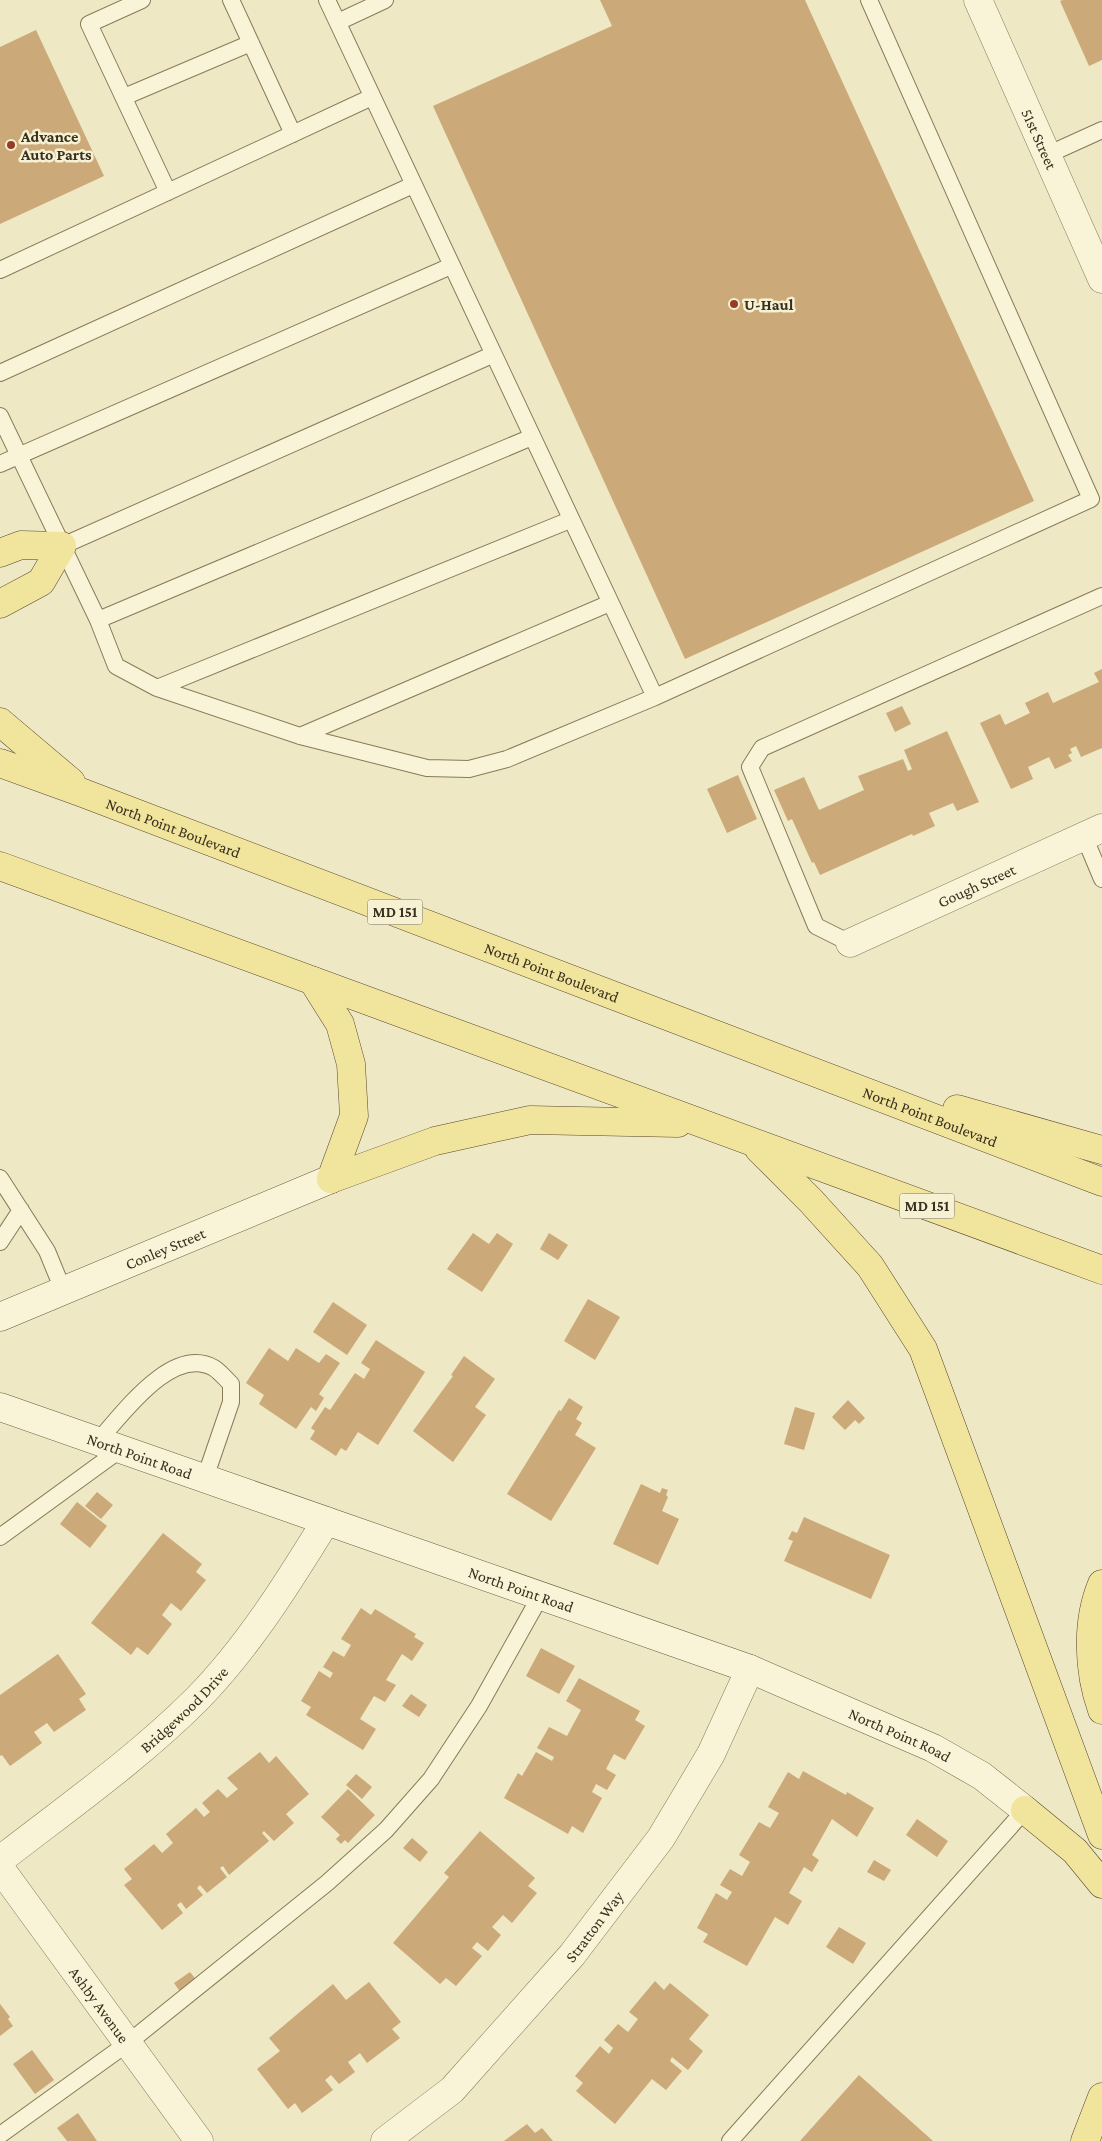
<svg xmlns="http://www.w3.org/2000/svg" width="1102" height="2141" font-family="'Crimson Pro',serif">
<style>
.building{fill:#cca979}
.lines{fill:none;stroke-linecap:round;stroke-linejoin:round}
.lane-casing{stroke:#897a5a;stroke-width:18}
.street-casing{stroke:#897a5a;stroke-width:29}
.secondary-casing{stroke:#6a5b3d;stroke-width:29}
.primary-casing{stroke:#56472e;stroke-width:29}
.lane{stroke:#f9f4d7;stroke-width:16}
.street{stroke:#f9f4d7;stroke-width:28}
.secondary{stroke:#f9f4d7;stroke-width:28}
.primary{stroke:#f1e49c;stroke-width:28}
.poi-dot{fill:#983b2a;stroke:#f6f1d3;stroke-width:2}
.labels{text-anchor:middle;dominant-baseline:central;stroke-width:5;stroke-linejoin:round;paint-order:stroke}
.shield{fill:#f6f1d3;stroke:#726954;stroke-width:1}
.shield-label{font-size:15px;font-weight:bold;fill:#392f1e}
.poi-label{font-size:16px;font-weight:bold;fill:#392f1e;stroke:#f6f1d3;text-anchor:start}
.street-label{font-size:16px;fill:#392f1e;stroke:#f6f1d3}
</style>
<rect width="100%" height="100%" fill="#eee8c4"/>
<path class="building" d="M600 0H805L1034 501 685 659 433 106 612 26Z
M1063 0H1102V60L1089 66 1060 1Z
M36 30 104 176 0 224V47Z
M1102 669V748L1081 757 1076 746 1070 749 1072 753 1068 755 1072 761 1055 769 1049 757 1028 767 1033 779 1011 789 980 723 1000 714 1005 725 1030 713 1025 703 1048 692 1053 703 1099 682 1094 673Z
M902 706 911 724 895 732 886 713Z
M947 731 979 802 957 811 953 803 929 813 935 826 913 836 912 834 820 875 814 862 812 863 792 819 788 821 774 790 804 777 819 810 864 790 858 776 903 759 908 771 912 769 904 750Z
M738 775 757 819 727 833 707 789Z
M473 1233 489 1244 497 1233 513 1244 482 1292 447 1269Z
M549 1233 568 1245 558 1260 540 1249Z
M588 1299 620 1317 595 1360 564 1341Z
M333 1302 367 1325 347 1355 313 1332Z
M376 1340 425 1372 378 1445 358 1432 346 1451 341 1448 336 1456 310 1439 315 1431 311 1428 325 1407 330 1410 355 1373 364 1379 370 1369 361 1363Z
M269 1348 288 1361 296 1348 319 1363 326 1354 340 1363 319 1394 324 1398 316 1411 311 1407 296 1429 259 1404 264 1395 246 1383Z
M464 1356 495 1379 475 1407 486 1415 453 1462 413 1431 453 1376 451 1375Z
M569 1398 583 1407 576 1419 582 1423 575 1435 596 1448 551 1521 507 1494 559 1410 561 1411Z
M848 1400 865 1418 859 1424 855 1420 845 1430 832 1417Z
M795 1407 815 1413 804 1450 784 1444Z
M641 1484 660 1493 662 1488 668 1490 666 1495 668 1497 662 1511 679 1519 658 1565 613 1544Z
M97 1492 113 1505 101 1519 85 1506Z
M77 1502 107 1526 90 1548 60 1524Z
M804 1517 890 1555 871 1599 784 1561 793 1541 788 1539 792 1531 797 1533Z
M163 1533 202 1564 196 1572 206 1580 181 1611 171 1603 162 1615 172 1624 148 1655 137 1647 131 1655 91 1623Z
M361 1608 371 1615 375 1609 416 1634 414 1637 424 1643 412 1661 402 1654 386 1680 396 1685 385 1702 374 1696 360 1719 376 1729 363 1750 306 1715 311 1707 301 1701 319 1671 330 1678 333 1673 323 1667 333 1651 344 1657 351 1645 341 1639Z
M541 1648 575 1666 559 1694 526 1676Z
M58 1654 86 1694 79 1699 86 1710 54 1732 47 1723 34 1732 42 1743 10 1766 2 1755 0 1756V1695Z
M579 1678 640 1711 635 1720 645 1726 625 1760 614 1754 606 1769 616 1775 607 1790 596 1784 592 1792 602 1798 583 1833 572 1826 568 1834 504 1798 518 1773 522 1776 536 1752 552 1761 554 1757 537 1748 549 1727 567 1736 581 1710 566 1701Z
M411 1694 427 1705 419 1717 402 1706Z
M260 1752 269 1763 276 1756 309 1794 286 1814 294 1823 274 1841 264 1831 262 1833 269 1841 229 1875 223 1866 220 1868 227 1877 207 1893 200 1885 197 1888 203 1895 186 1909 181 1902 177 1905 183 1913 162 1930 124 1885 132 1879 124 1869 154 1844 162 1853 173 1843 166 1834 196 1808 204 1817 210 1812 202 1803 218 1789 227 1798 238 1789 227 1778Z
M803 1771 846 1795 847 1792 874 1808 857 1837 832 1819 812 1855 819 1860 812 1872 804 1867 789 1893 802 1901 788 1925 775 1917 747 1966 703 1942 708 1934 697 1928 716 1893 727 1900 732 1892 720 1885 730 1869 742 1876 750 1862 739 1855 759 1822 770 1828 779 1813 768 1807 788 1772 799 1779Z
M356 1774 372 1787 362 1799 346 1785Z
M348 1789 375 1815 348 1843 345 1840 341 1844 336 1839 340 1835 321 1817Z
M917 1819 948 1841 937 1857 906 1835Z
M480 1831 535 1878 528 1886 537 1893 512 1923 503 1915 492 1927 501 1935 488 1951 477 1942 472 1948 482 1956 456 1986 446 1978 440 1984 393 1943 449 1877 444 1873Z
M412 1838 428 1852 420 1862 403 1848Z
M874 1860 891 1870 884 1881 867 1872Z
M839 1927 866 1943 853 1964 826 1947Z
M190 1972 197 1981 181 1993 174 1983Z
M655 1981 664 1990 670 1983 709 2015 689 2039 703 2051 688 2070 672 2057 670 2061 682 2071 666 2090 652 2079 615 2124 576 2091 583 2083 575 2076 600 2046 609 2054 613 2048 604 2040 618 2024 628 2032 638 2019 629 2012Z
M369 1982 401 2022 392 2029 400 2038 367 2063 360 2053 348 2062 355 2072 339 2084 331 2075 325 2080 333 2090 302 2113 295 2103 288 2109 257 2069 280 2051 269 2038 333 1984 346 2000Z
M0 2004 10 2017 8 2019 13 2026 0 2036Z
M32 2050 54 2080 35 2094 13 2064Z
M859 2075 933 2141H800Z
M78 2113 97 2141H67L57 2128Z
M527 2124 535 2133 542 2128 553 2141H504Z"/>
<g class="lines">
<g class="lane-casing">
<path id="lane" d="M142 0 89 24 168 192
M231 0 293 134
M327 0 655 697
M338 22 385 0
M124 97 251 43
M1047 155 1102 130
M0 270 372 97
M0 373 413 185
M0 416 98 620 116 666 157 688 300 736 427 768 469 769 507 759 655 697 1091 499 869 0
M0 464 451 266
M62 546 492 355
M98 620 532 437
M157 688 570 520
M300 736 610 603
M1084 836 1102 879
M850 943 816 926 750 767 762 748 1102 596
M0 1178 47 1251 63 1290
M0 1242 21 1210
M98 1441C122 1415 172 1344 214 1368 220 1372 226 1379 231 1384V1402L205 1478
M0 1537 121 1449
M0 2135 128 2043 327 1883 386 1830 431 1779 479 1706 541 1595
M730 2141 1025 1810"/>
</g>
<g class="street-casing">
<g id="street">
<path id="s1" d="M978 0 1102 279"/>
<path id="s2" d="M850 943 1102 828"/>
<path id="s3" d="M0 1860C67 1808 137 1759 197 1699 248 1647 288 1583 326 1521"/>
<path id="s4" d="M0 1868 199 2141"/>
<path id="s5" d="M385 2141 452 2090 572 1955 661 1838 711 1754 750 1669"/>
</g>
</g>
<g class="secondary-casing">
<g id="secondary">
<path id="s6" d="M0 1317 331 1179"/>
<path id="s7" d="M0 1407 750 1669 933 1748 982 1776 1025 1810"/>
</g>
</g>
<g class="primary-casing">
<g id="primary">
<path d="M0 553 21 545 62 546 41 582 0 604"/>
<path d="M0 722 71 782"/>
<path id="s8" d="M0 763 83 793 1102 1182"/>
<path d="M0 866 1102 1270"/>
<path d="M313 981 340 1024 351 1064 354 1116 331 1179"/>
<path d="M957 1109 1102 1150"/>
<path d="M759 1149 811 1201 870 1266 923 1349 1102 1835"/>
<path d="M331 1179 435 1141 530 1120 678 1123"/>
<path d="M1102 1584C1086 1622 1088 1671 1102 1710"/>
<path d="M1025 1810 1075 1851 1102 1884"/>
<path d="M1085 2141 1102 2097"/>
</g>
</g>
<use href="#lane" class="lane"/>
<use href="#street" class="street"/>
<use href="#secondary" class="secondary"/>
<use href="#primary" class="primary"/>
</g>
<g class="poi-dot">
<circle cx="11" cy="145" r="5"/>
<circle cx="734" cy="304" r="5"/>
</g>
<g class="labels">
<g class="shield">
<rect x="367.5" y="899.5" width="55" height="25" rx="4"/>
<rect x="899.5" y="1193.5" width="55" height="25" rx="4"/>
</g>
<g class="shield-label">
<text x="395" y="912">MD 151</text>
<text x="927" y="1206">MD 151</text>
</g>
<g class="poi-label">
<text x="21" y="136">Advance<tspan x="21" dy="18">Auto Parts</tspan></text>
<text x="744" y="304">U-Haul</text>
</g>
<g class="street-label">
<text stroke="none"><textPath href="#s1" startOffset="152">51st Street</textPath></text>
<text stroke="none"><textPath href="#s8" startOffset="185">North Point Boulevard</textPath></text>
<text stroke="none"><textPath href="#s2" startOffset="139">Gough Street</textPath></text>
<text stroke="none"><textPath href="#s8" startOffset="590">North Point Boulevard</textPath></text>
<text stroke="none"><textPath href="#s8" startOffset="995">North Point Boulevard</textPath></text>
<text stroke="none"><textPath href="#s6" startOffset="179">Conley Street</textPath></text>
<text stroke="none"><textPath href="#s7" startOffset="148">North Point Road</textPath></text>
<text stroke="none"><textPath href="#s7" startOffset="552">North Point Road</textPath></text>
<text stroke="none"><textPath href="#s3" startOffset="238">Bridgewood Drive</textPath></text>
<text stroke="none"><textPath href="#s7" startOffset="958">North Point Road</textPath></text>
<text stroke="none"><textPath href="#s5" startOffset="301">Stratton Way</textPath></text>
<text stroke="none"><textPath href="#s4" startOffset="169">Ashby Avenue</textPath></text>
</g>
</g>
</svg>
